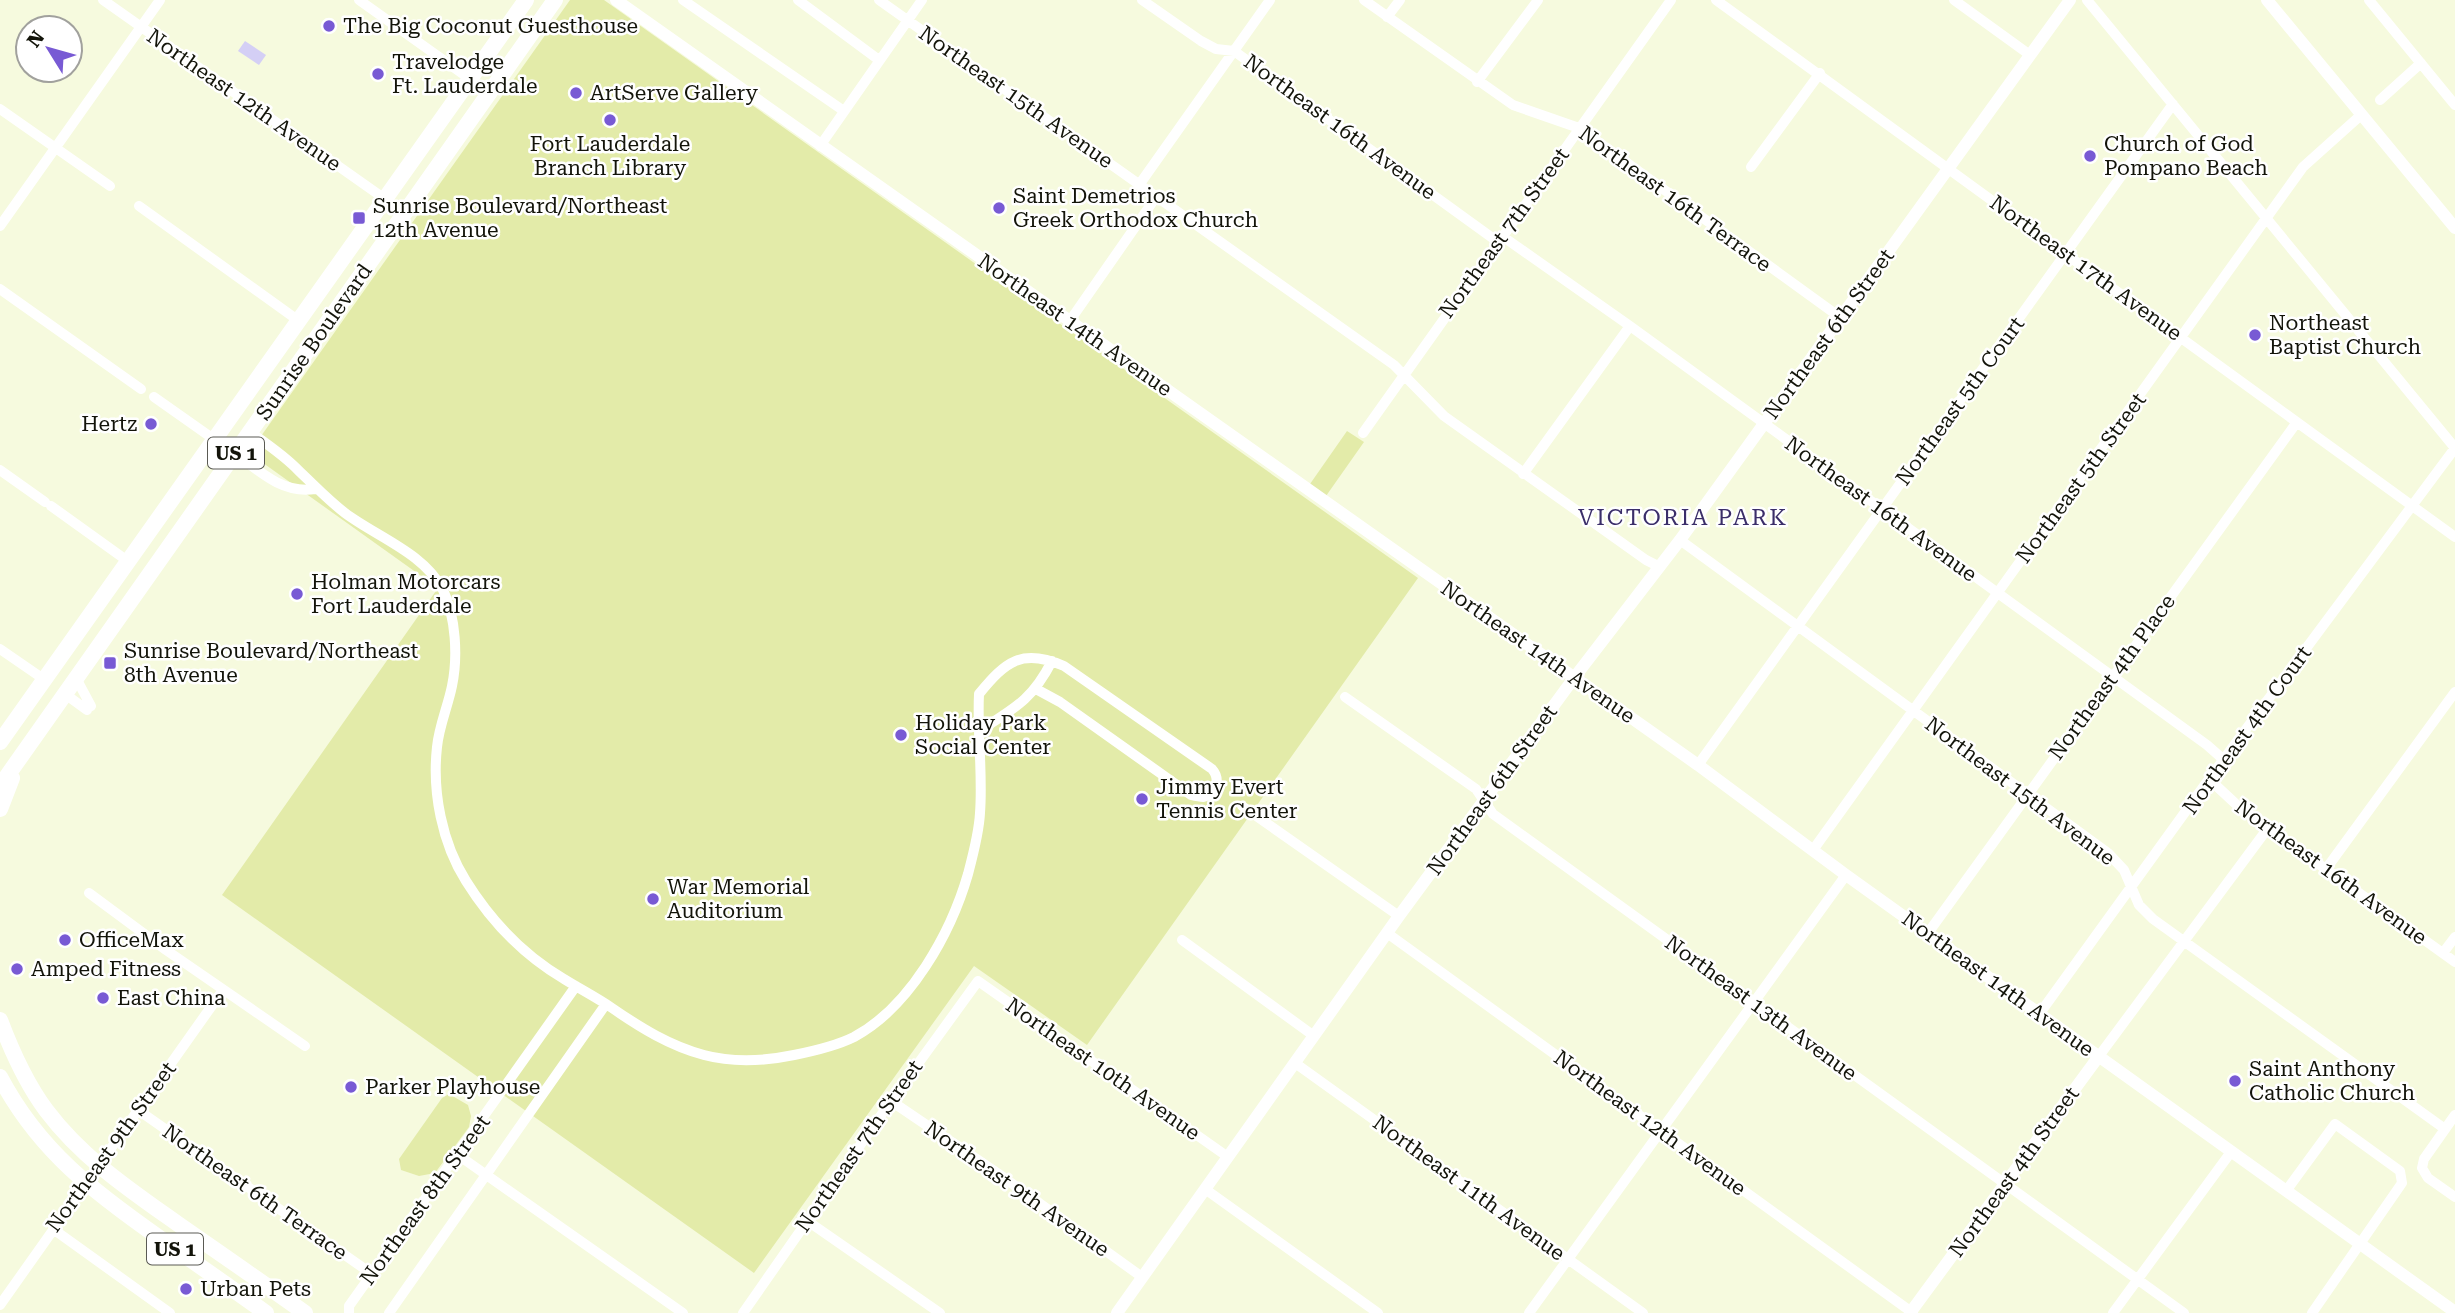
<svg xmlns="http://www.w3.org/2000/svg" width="2455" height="1313" font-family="'Roboto Serif',serif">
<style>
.green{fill:#e3eba9}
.water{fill:#d4cff5}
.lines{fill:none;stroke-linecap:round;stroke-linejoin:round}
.minor{stroke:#fff;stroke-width:10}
.tertiary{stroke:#fff;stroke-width:12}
.primary{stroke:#fff;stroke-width:16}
.poi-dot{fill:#785ad4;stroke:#fff;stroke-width:2.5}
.labels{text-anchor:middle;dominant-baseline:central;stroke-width:5;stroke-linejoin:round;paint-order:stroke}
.shield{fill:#fff;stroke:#5a5a54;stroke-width:2}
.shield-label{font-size:19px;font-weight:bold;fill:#13140a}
.poi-label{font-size:21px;fill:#13140a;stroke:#fff;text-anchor:start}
.street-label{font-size:21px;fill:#13140a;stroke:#fff}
.neighbourhood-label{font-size:23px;letter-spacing:2px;fill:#3b2e69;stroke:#fff}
</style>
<rect width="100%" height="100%" fill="#f6fade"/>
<path class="green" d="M570 0H604L1418 578 1087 1045 974 966 754 1273 222 895 438 588 249 453Z
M1347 431 1364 442 1326 496 1310 484Z
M449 1094 468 1105 471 1116 469 1127 435 1173 419 1176 401 1170 399 1159 442 1098Z"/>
<path class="water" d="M245 41 266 55 259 65 238 51Z"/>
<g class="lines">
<path class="minor" d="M103 0 385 199
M359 0 470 79
M683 0 844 111
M798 0 879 60
M879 0 1394 365 1444 416 1646 560 1660 567
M1142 0 1201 41 1216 49 1234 51 1498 242
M1364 0 1513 105 1579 128 1841 318
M1716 0 2455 537
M1954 0 2030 55
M2087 0 2455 448
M2369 0 2455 105
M1387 17 1400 0
M1477 82 1538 0
M2380 100 2421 63
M0 109 110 186
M820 146 922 0
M1751 167 1820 73
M1139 185 1270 0
M139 206 299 321
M0 226 160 0
M1502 236 1630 326 2207 745 2224 760
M0 289 141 389
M1069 322 1156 197
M154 397 215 440
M250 432C267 444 285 456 299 471 315 486 328 500 345 513 377 537 424 553 443 590 456 617 458 657 452 686 448 706 439 726 437 747 432 792 442 843 466 881 491 921 523 955 564 979 580 989 596 997 612 1008 641 1028 670 1046 704 1055 734 1063 765 1061 794 1055 814 1051 836 1046 854 1037 910 1007 951 933 968 874 973 855 979 833 980 813 983 773 977 734 979 694 1006 661 1022 648 1064 666L1212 769C1220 778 1218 794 1203 797 1199 797 1195 796 1191 795L1060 702 1036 689
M1363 433 1671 0
M235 453C260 472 283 494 315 489
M0 470 45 502
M1523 474 1630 326
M51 506 129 562
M1680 540 2108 853 2124 870 2139 905 2153 919 2445 1129
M0 649 45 680
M76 678 91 706
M65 694 87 710
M1345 697 1476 789 1493 814 2184 1313
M979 731C1015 708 1032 700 1052 661
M1698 765 2173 104
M2209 779 2238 806 2455 962
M1242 806 1399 916
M1813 850 2303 167 2361 115
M2326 869 2455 692
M89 893 166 950 305 1046
M1387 933 1913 1313
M1928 933 2297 422
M1182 940 1314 1036
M2443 953 2455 937
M2040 1013 2209 779 2455 448
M2099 1056 2268 828
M1295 1063 1643 1313
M891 1101 1003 1177 1142 1277
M138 1110 372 1274
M2455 1115 2424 1159 2422 1168 2428 1178 2455 1197
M458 1155 683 1313
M1205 1189 1378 1313
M2286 1191 2335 1124 2400 1171 2402 1183 2312 1313
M806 1220 940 1313
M53 1229 170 1313
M0 1305 223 990
M349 1313V1306L576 986
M389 1313 606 1004
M743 1313 891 1101 978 981 1228 1157
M1529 1313 1846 875
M2113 1313 2231 1152"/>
<path class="tertiary" d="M616 0 1698 765 1846 875 2455 1312
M2267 0 2455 228
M1117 1313 1399 916 1574 678 1680 540 2070 0
M1910 1313 2099 1056"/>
<path class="primary" d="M0 742 526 0
M0 786 555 0
M0 809 12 778
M0 1020C12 1052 26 1083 46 1110 82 1158 130 1190 178 1224 221 1254 263 1283 305 1313
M0 1077C39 1151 94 1192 161 1239 196 1263 231 1288 266 1313"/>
</g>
<g class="poi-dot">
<circle cx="329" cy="26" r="7"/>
<circle cx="378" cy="74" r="7"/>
<circle cx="576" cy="93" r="7"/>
<circle cx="610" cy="120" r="7"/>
<circle cx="2090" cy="156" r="7"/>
<circle cx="999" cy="208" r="7"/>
<rect x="352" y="211" width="14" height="14" rx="3.5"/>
<circle cx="2255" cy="335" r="7"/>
<circle cx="151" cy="424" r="7"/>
<circle cx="297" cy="594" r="7"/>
<rect x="103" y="656" width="14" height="14" rx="3.5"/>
<circle cx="901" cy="735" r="7"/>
<circle cx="1142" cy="799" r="7"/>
<circle cx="653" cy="899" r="7"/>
<circle cx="65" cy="940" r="7"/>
<circle cx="17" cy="969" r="7"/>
<circle cx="103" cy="998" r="7"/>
<circle cx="2235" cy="1081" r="7"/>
<circle cx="351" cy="1087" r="7"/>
<circle cx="186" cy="1289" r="7"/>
</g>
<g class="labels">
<g class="shield">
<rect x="208" y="437.5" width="56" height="31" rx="5"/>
<rect x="147" y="1233.5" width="56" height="31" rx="5"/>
</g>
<g class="shield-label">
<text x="236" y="453">US 1</text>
<text x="175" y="1249">US 1</text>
</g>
<g class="poi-label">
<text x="343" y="26">The Big Coconut Guesthouse</text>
<text x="392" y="62">Travelodge<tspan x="392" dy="24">Ft. Lauderdale</tspan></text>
<text x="590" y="93">ArtServe Gallery</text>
<text x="610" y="144" text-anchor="middle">Fort Lauderdale<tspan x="610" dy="24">Branch Library</tspan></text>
<text x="2104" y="144">Church of God<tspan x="2104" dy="24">Pompano Beach</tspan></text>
<text x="1013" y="196">Saint Demetrios<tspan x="1013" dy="24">Greek Orthodox Church</tspan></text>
<text x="373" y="206">Sunrise Boulevard/Northeast<tspan x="373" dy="24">12th Avenue</tspan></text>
<text x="2269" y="323">Northeast<tspan x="2269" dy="24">Baptist Church</tspan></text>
<text x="137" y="424" text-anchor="end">Hertz</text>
<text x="311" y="582">Holman Motorcars<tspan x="311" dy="24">Fort Lauderdale</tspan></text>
<text x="124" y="651">Sunrise Boulevard/Northeast<tspan x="124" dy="24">8th Avenue</tspan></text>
<text x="915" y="723">Holiday Park<tspan x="915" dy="24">Social Center</tspan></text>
<text x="1156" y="787">Jimmy Evert<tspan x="1156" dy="24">Tennis Center</tspan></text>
<text x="667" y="887">War Memorial<tspan x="667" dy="24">Auditorium</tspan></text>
<text x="79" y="940">OfficeMax</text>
<text x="31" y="969">Amped Fitness</text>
<text x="117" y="998">East China</text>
<text x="2249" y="1069">Saint Anthony<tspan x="2249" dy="24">Catholic Church</tspan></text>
<text x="365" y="1087">Parker Playhouse</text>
<text x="200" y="1289">Urban Pets</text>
</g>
<g class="street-label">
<text transform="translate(1016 97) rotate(35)">Northeast 15th Avenue</text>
<text transform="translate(244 100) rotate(35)">Northeast 12th Avenue</text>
<text transform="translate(1340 127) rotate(36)">Northeast 16th Avenue</text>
<text transform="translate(1675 199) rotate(36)">Northeast 16th Terrace</text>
<text transform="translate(1504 233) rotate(-54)">Northeast 7th Street</text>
<text transform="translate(2086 268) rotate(36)">Northeast 17th Avenue</text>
<text transform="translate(1075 325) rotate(35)">Northeast 14th Avenue</text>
<text transform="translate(1829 334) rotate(-54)">Northeast 6th Street</text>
<text transform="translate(314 342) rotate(-55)">Sunrise Boulevard</text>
<text transform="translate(1960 401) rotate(-54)">Northeast 5th Court</text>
<text transform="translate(2081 478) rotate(-54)">Northeast 5th Street</text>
<text transform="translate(1881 509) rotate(36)">Northeast 16th Avenue</text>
<text transform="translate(1538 652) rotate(35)">Northeast 14th Avenue</text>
<text transform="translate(2112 677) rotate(-54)">Northeast 4th Place</text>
<text transform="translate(2247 730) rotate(-54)">Northeast 4th Court</text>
<text transform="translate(1492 790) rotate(-54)">Northeast 6th Street</text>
<text transform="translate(2020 791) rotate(37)">Northeast 15th Avenue</text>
<text transform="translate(2331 872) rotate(36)">Northeast 16th Avenue</text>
<text transform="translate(1998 984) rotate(36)">Northeast 14th Avenue</text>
<text transform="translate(1761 1008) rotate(36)">Northeast 13th Avenue</text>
<text transform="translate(1103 1069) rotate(35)">Northeast 10th Avenue</text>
<text transform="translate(1650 1123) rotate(36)">Northeast 12th Avenue</text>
<text transform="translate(859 1146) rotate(-55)">Northeast 7th Street</text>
<text transform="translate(111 1147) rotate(-54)">Northeast 9th Street</text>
<text transform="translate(2014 1172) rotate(-54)">Northeast 4th Street</text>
<text transform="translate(1469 1188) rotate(36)">Northeast 11th Avenue</text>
<text transform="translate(1017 1189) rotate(35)">Northeast 9th Avenue</text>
<text transform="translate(255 1192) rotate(35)">Northeast 6th Terrace</text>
<text transform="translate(425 1200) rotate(-54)">Northeast 8th Street</text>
</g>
<g class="neighbourhood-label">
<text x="1683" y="517">VICTORIA PARK</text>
</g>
</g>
<g transform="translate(49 49) rotate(307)"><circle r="33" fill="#ffffff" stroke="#a1a19d" stroke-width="2"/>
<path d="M0-5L12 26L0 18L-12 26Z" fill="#785ad4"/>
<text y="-10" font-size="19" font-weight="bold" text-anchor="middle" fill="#13140a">N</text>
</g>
</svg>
